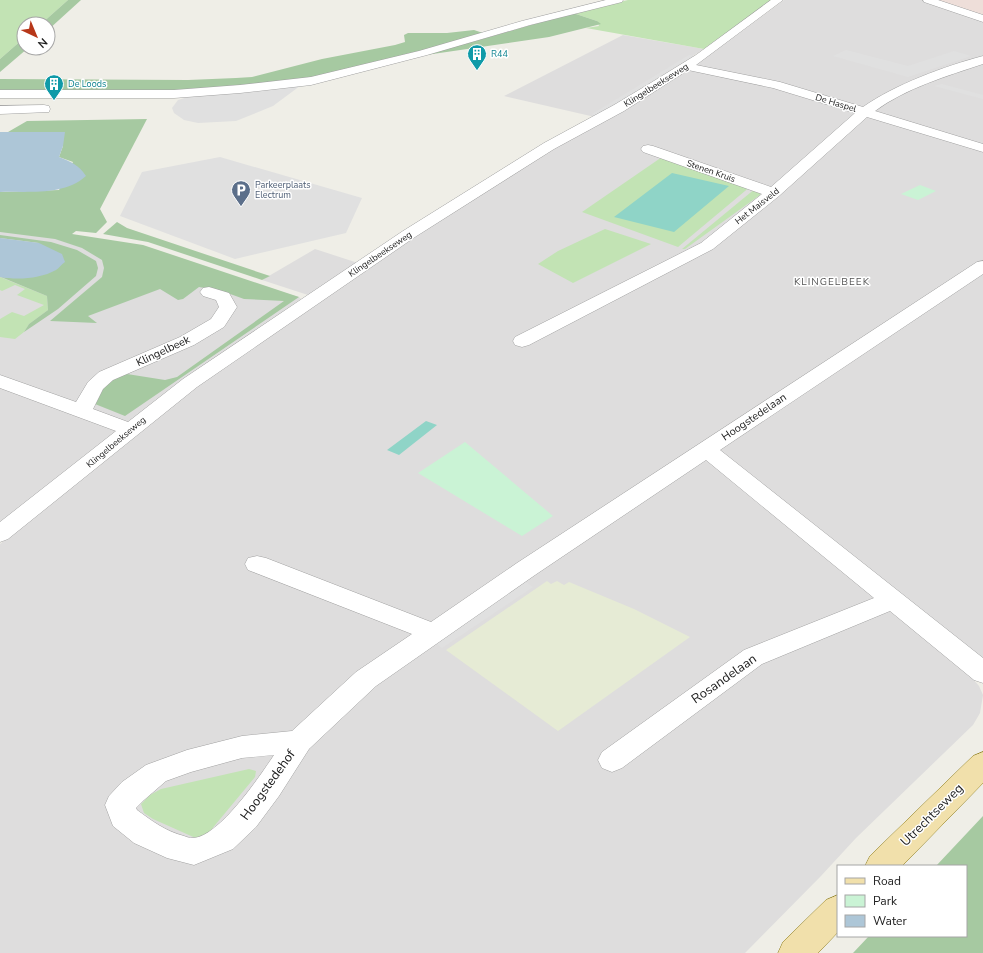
<svg xmlns="http://www.w3.org/2000/svg" width="983" height="953" font-family="'Nunito Sans',sans-serif">
<style>
.residential{fill:#dedddd}
.commercial{fill:#eeded9}
.farmland{fill:#e6ebd5}
.grass{fill:#c2e3b4}
.forest{fill:#a6c9a1}
.park{fill:#caf3d5}
.pitch{fill:#8fd4c7}
.parking{fill:#e0e0e0}
.water{fill:#adc6d7}
.lines{fill:none;stroke-linecap:round;stroke-linejoin:round}
.minor-casing{stroke:#a1a1a1;stroke-width:1}
.primary-casing{stroke:#897813;stroke-width:1}
.minor{fill:#fff;fill-rule:evenodd}
.primary{fill:#f1e0ab;fill-rule:evenodd}
.labels{text-anchor:middle;dominant-baseline:central;stroke-width:3;stroke-linejoin:round;paint-order:stroke}
.far-culture-label{font-size:9px;fill:#0d838f;stroke:#fff;text-anchor:start}
.far-street-label{font-size:9px;fill:#202020;stroke:#fff}
.far-service-label{font-size:9px;fill:#4e5e75;stroke:#fff;text-anchor:start}
.far-neighbourhood-label{font-size:10px;letter-spacing:1px;fill:#535353;stroke:#fff}
.street-label{font-size:11px;fill:#202020;stroke:#fff}
.near-street-label{font-size:13px;fill:#202020;stroke:#fff}
</style>
<rect width="100%" height="100%" fill="#efeee7"/>
<path class="residential" d="M784 0H922L983 22V669L973 679 979 686 983 695 980 713 973 725 856 838 821 876 745 953H0V544L85 477 191 391 415 236 575 136 704 59Z
M623 35 704 49 595 117 504 96Z
M0 229 130 248 299 297 301 299 152 403 91 454 0 523Z
M315 249 358 263 308 295 262 280Z"/>
<path class="commercial" d="M935 0H983V17Z"/>
<path class="farmland" d="M547 581 551 584 557 581 564 585 569 582 634 609 690 637 558 731 446 650Z"/>
<path class="grass" d="M0 0H68L41 24H24V38L0 59Z
M628 0H772L704 49 586 28 599 26 597 21 573 13Z
M662 157 751 186 678 247 582 212Z
M756 188 761 192 760 195 685 249H682Z
M605 229 651 244 573 283 538 264 558 251Z
M0 277 47 296 48 310 29 324 24 332 15 339 0 337V319L12 312 24 316 44 305 17 295 25 289 15 285 2 291 0 290Z
M249 769 256 771 255 777 211 830 200 840 153 819 144 813 141 804 150 795 161 789Z"/>
<path class="forest" d="M68 0H81L48 30V24H41Z
M573 13 597 21 601 24 549 37 426 55Z
M474 30 483 33 481 36 299 80 189 92 0 93V79L188 80 236 78 252 77 322 59 395 45 405 42 404 35 408 33H447Z
M24 38V48H28L0 72V59Z
M147 119 100 209 107 222 96 233 76 231 72 234 143 245 299 297 125 416 95 404 100 389 112 379 127 374 165 380 177 377 284 301 244 299 222 291 199 287 183 299 178 300 160 289 88 316 97 323 50 321 102 277 104 268 102 260 82 248 55 239 0 232V192L59 190 73 162 59 157 63 146 58 132H8L27 121Z
M117 222 127 228 270 276 262 280 148 242 103 234Z
M0 235 51 242 77 250 96 261 98 268 96 276 58 309 24 332 29 324 48 310 47 296 1 277 20 278 39 243 0 238Z
M983 816V953H853L869 936H966V866H936Z"/>
<path class="park" d="M920 185 936 191 918 200 901 194Z
M465 442 553 516 522 536 418 473Z"/>
<path class="pitch" d="M672 173 729 186 674 232 614 217Z
M426 421 437 425 399 455 387 450Z"/>
<path class="parking" d="M846 50 908 66 954 51 971 56 908 77 833 56Z
M689 55 694 56 595 117 592 114Z
M304 83 273 106 236 121 198 123 184 120 174 113 172 108 178 100 194 95Z
M942 84 983 95V99L934 86Z
M220 157 362 198 346 233 235 259 120 216 142 172Z
M523 580 533 587 442 648 432 640Z"/>
<path class="water" d="M0 132H65L63 146 59 157C71 162 79 165 86 176 64 196 28 191 0 192Z
M0 238 39 243 62 254 65 262C62 264 59 268 56 270 40 279 17 280 0 277Z"/>
<g class="lines">
<g class="minor-casing">
<path id="minor" d="M606 0H623L622 2 530 25 427 55 311 85 240 93 174 98H0V90H174L240 85 311 77 419 51 522 21Z
M771 0H783L696 65 780 82 863 107C894 85 945 66 983 56V64C947 76 906 88 875 111L983 144V152L867 117 779 196 713 249 529 345 522 347 515 345 513 341 515 337 701 243 762 194 643 152 641 149 643 146 648 145 653 146 771 187 855 113 773 88 688 70 624 111 554 149 415 237 197 387 8 539 0 542V522L116 431 0 388V375L76 402 88 382 99 372 180 337 211 319 219 307 216 300 203 296 200 292 203 288 209 287 229 293 237 307 224 327 194 345 113 380 103 389 93 409 128 422 183 379 403 231 544 143 614 105 649 84 696 55Z
M923 0H938L983 15V22L924 2Z
M44 105 49 106 50 109 49 112 0 114V106Z
M983 261V274L720 450 983 658V683L974 680 890 611 762 664 622 768 612 772 602 768 598 760 602 752 744 650 874 598 706 460 535 575 376 686 309 749 279 796 256 827 233 849 194 865 167 858 134 843 113 826 105 805 109 796 122 782 146 765 187 750 242 736 292 731 356 672 412 634 248 570 245 564 248 558 257 556 266 558 431 622 517 563 977 262ZM274 755C260 776 219 837 193 838 190 838 186 837 184 836 165 831 152 821 137 810L136 808 144 800 166 781 191 772 242 758Z"/>
</g>
<g class="primary-casing">
<path id="primary" d="M983 752V783L902 866H865L870 856 973 756Z
M838 895V932L818 953H778L783 942 826 900Z"/>
</g>
<use href="#minor" class="minor"/>
<use href="#primary" class="primary"/>
</g>
<defs>
<g id="building-pin" transform="scale(1)"><path d="M0 17L-7.5 6A9.5 9.5 0 1 1 7.5 6Z" fill="#0f9aa8" stroke="#fff"/><path d="M-4-6H4V6H1V3H-1V6H-4ZM-2.5-4.3h1.7v1.8h-1.7ZM.8-4.3h1.7v1.8H.8ZM-2.5-1h1.7V.8h-1.7ZM.8-1h1.7V.8H.8Z" fill="#fff"/></g>
<g id="parking-pin" transform="scale(1)"><path d="M0 17L-7.5 6A9.5 9.5 0 1 1 7.5 6Z" fill="#5c6f8a" stroke="#fff"/><path d="M-3.5-5.5H1a3.5 3.5 0 0 1 0 7H-1V5.5H-3.5ZM-1-3.4V-.6H.8a1.4 1.4 0 0 0 0-2.8Z" fill="#fff"/></g>
</defs>
<g fill-rule="evenodd">
<use href="#building-pin" x="477" y="54"/>
<use href="#building-pin" x="54" y="84"/>
<use href="#parking-pin" x="241" y="190"/>
</g>
<g class="labels">
<g class="far-culture-label">
<text x="491" y="54">R44</text>
<text x="68" y="84">De Loods</text>
</g>
<g class="far-street-label">
<text transform="translate(656 85) rotate(-32)">Klingelbeekseweg</text>
<text transform="translate(836 103) rotate(17)">De Haspel</text>
<text transform="translate(711 171) rotate(19)">Stenen Kruis</text>
<text transform="translate(757 206) rotate(-38)">Het Maisveld</text>
<text transform="translate(380 254) rotate(-34)">Klingelbeekseweg</text>
<text transform="translate(116 442) rotate(-40)">Klingelbeekseweg</text>
</g>
<g class="far-service-label">
<text x="255" y="185">Parkeerplaats<tspan x="255" dy="10">Electrum</tspan></text>
</g>
<g class="far-neighbourhood-label">
<text x="832" y="282">KLINGELBEEK</text>
</g>
<g class="street-label">
<text transform="translate(163 351) rotate(-25)">Klingelbeek</text>
<text transform="translate(754 417) rotate(-34)">Hoogstedelaan</text>
</g>
<g class="near-street-label">
<text transform="translate(724 679) rotate(-35)">Rosandelaan</text>
<text transform="translate(268 785) rotate(-54)">Hoogstedehof</text>
<text transform="translate(932 815) rotate(-45)">Utrechtseweg</text>
</g>
</g>
<rect x="837" y="865" width="130" height="72" fill="#ffffff" stroke="#a6a6a6"/>
<rect x="845" y="878" width="20" height="6" fill="#f1e0ab" stroke="#a6a6a6"/>
<text x="873" y="885" font-size="12" fill="#202020">Road</text>
<rect x="845" y="895" width="20" height="12" fill="#caf3d5" stroke="#a6a6a6"/>
<text x="873" y="905" font-size="12" fill="#202020">Park</text>
<rect x="845" y="915" width="20" height="12" fill="#adc6d7" stroke="#a6a6a6"/>
<text x="873" y="925" font-size="12" fill="#202020">Water</text>
<g transform="translate(36 36) rotate(136)"><circle r="19" fill="#ffffff" stroke="#a6a6a6"/>
<path d="M0-3L7 15L0 10L-7 15Z" fill="#b73719"/>
<text y="-6" font-size="11" font-weight="bold" text-anchor="middle" fill="#202020">N</text>
</g>
</svg>
